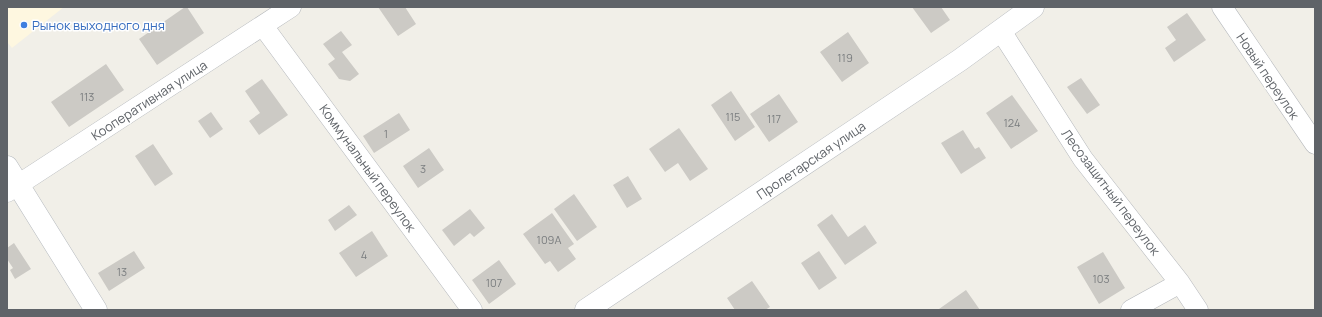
<svg xmlns="http://www.w3.org/2000/svg" width="1322" height="317" font-family="Manrope,sans-serif">
<style>
.commercial{fill:#fef7e0}
.building{fill:#cccac5}
.lines{fill:none;stroke-linecap:round;stroke-linejoin:round}
.street-casing{stroke:#b5b8bc;stroke-width:21}
.secondary-casing{stroke:#b6babf;stroke-width:23}
.street{stroke:#fff;stroke-width:20}
.secondary{stroke:#fff;stroke-width:22}
.shop-dot{fill:#3f7fe0;stroke:#fff;stroke-width:1.5}
.labels{text-anchor:middle;dominant-baseline:central;stroke-width:3;stroke-linejoin:round;paint-order:stroke}
.number-label{font-size:11px;fill:#7a7d7f}
.shop-label{font-size:13px;fill:#366cbe;stroke:#fff;text-anchor:start}
.street-label{font-size:13px;fill:#5f6368;stroke:#fff}
</style>
<rect width="100%" height="100%" fill="#f1efe8"/>
<path class="commercial" d="M7 7H64L12 48 7 42Z"/>
<path class="building" d="M185 7H187L204 33 157 65 139 39Z
M378 7H405L416 24 398 36Z
M912 7H941L950 20 931 33Z
M1187 13 1206 40 1174 62 1165 48 1176 40 1167 27Z
M341 31 352 45 342 52 359 74 350 81 339 79 328 64 335 59 323 44Z
M848 32 869 63 842 82 820 52Z
M106 64 124 90 69 127 51 102Z
M1081 78 1100 105 1087 114 1067 87Z
M262 79 288 115 259 135 249 121 260 113 245 91Z
M731 91 755 127 735 141 711 105Z
M779 94 798 122 769 142 750 114Z
M1012 95 1038 131 1011 149 986 113Z
M211 112 223 129 210 138 198 121Z
M399 113 410 130 374 153 363 136Z
M679 128 708 169 690 181 678 163 665 172 649 149Z
M963 130 975 149 979 147 986 158 961 174 941 143Z
M153 144 173 174 155 186 135 156Z
M429 148 444 170 418 188 403 166Z
M628 176 642 199 627 208 613 185Z
M574 194 597 227 577 241 554 209Z
M349 205 357 215 335 231 328 220Z
M470 209 485 228 474 237 470 233 454 246 442 230Z
M552 213 574 244 568 248 576 259 558 272 550 261 545 264 523 234Z
M832 214 848 237 865 225 877 243 845 265 817 225Z
M372 231 388 256 356 277 339 253Z
M14 243 31 269 15 279 10 270 13 268 7 259V248Z
M134 251 145 268 109 291 98 273Z
M819 251 837 278 819 290 801 263Z
M1103 252 1125 288 1099 304 1077 267Z
M499 260 516 284 489 304 472 280Z
M752 281 770 307 765 310H735L727 298Z
M966 290 980 310H940L939 309Z"/>
<g class="lines">
<g class="street-casing">
<path id="street" d="M1222 7 1315 144
M263 26 472 310
M1001 31 1083 159 1180 283 1198 310
M7 192 291 7
M1131 310 1180 283"/>
</g>
<g class="secondary-casing">
<path id="secondary" d="M7 167 96 310
M586 310 960 60 1033 7"/>
</g>
<use href="#street" class="street"/>
<use href="#secondary" class="secondary"/>
</g>
<circle class="shop-dot" cx="24" cy="25" r="4"/>
<g class="labels">
<g class="number-label">
<text x="845" y="57">119</text>
<text x="87" y="96">113</text>
<text x="733" y="116">115</text>
<text x="774" y="118">117</text>
<text x="1012" y="122">124</text>
<text x="386" y="133">1</text>
<text x="423" y="168">3</text>
<text x="549" y="239">109А</text>
<text x="364" y="254">4</text>
<text x="122" y="271">13</text>
<text x="1101" y="278">103</text>
<text x="494" y="282">107</text>
</g>
<g class="shop-label">
<text x="32" y="25">Рынок выходного дня</text>
</g>
<g class="street-label">
<text transform="translate(1268 76) rotate(56)">Новый переулок</text>
<text transform="translate(149 100) rotate(-33)">Кооперативная улица</text>
<text transform="translate(811 160) rotate(-34)">Пролетарская улица</text>
<text transform="translate(368 168) rotate(54)">Коммунальный переулок</text>
<text transform="translate(1111 192) rotate(53)">Лесозащитный переулок</text>
</g>
</g>
<rect width="1322" height="317" fill="none" stroke="#5f6368" stroke-width="16"/>
</svg>
